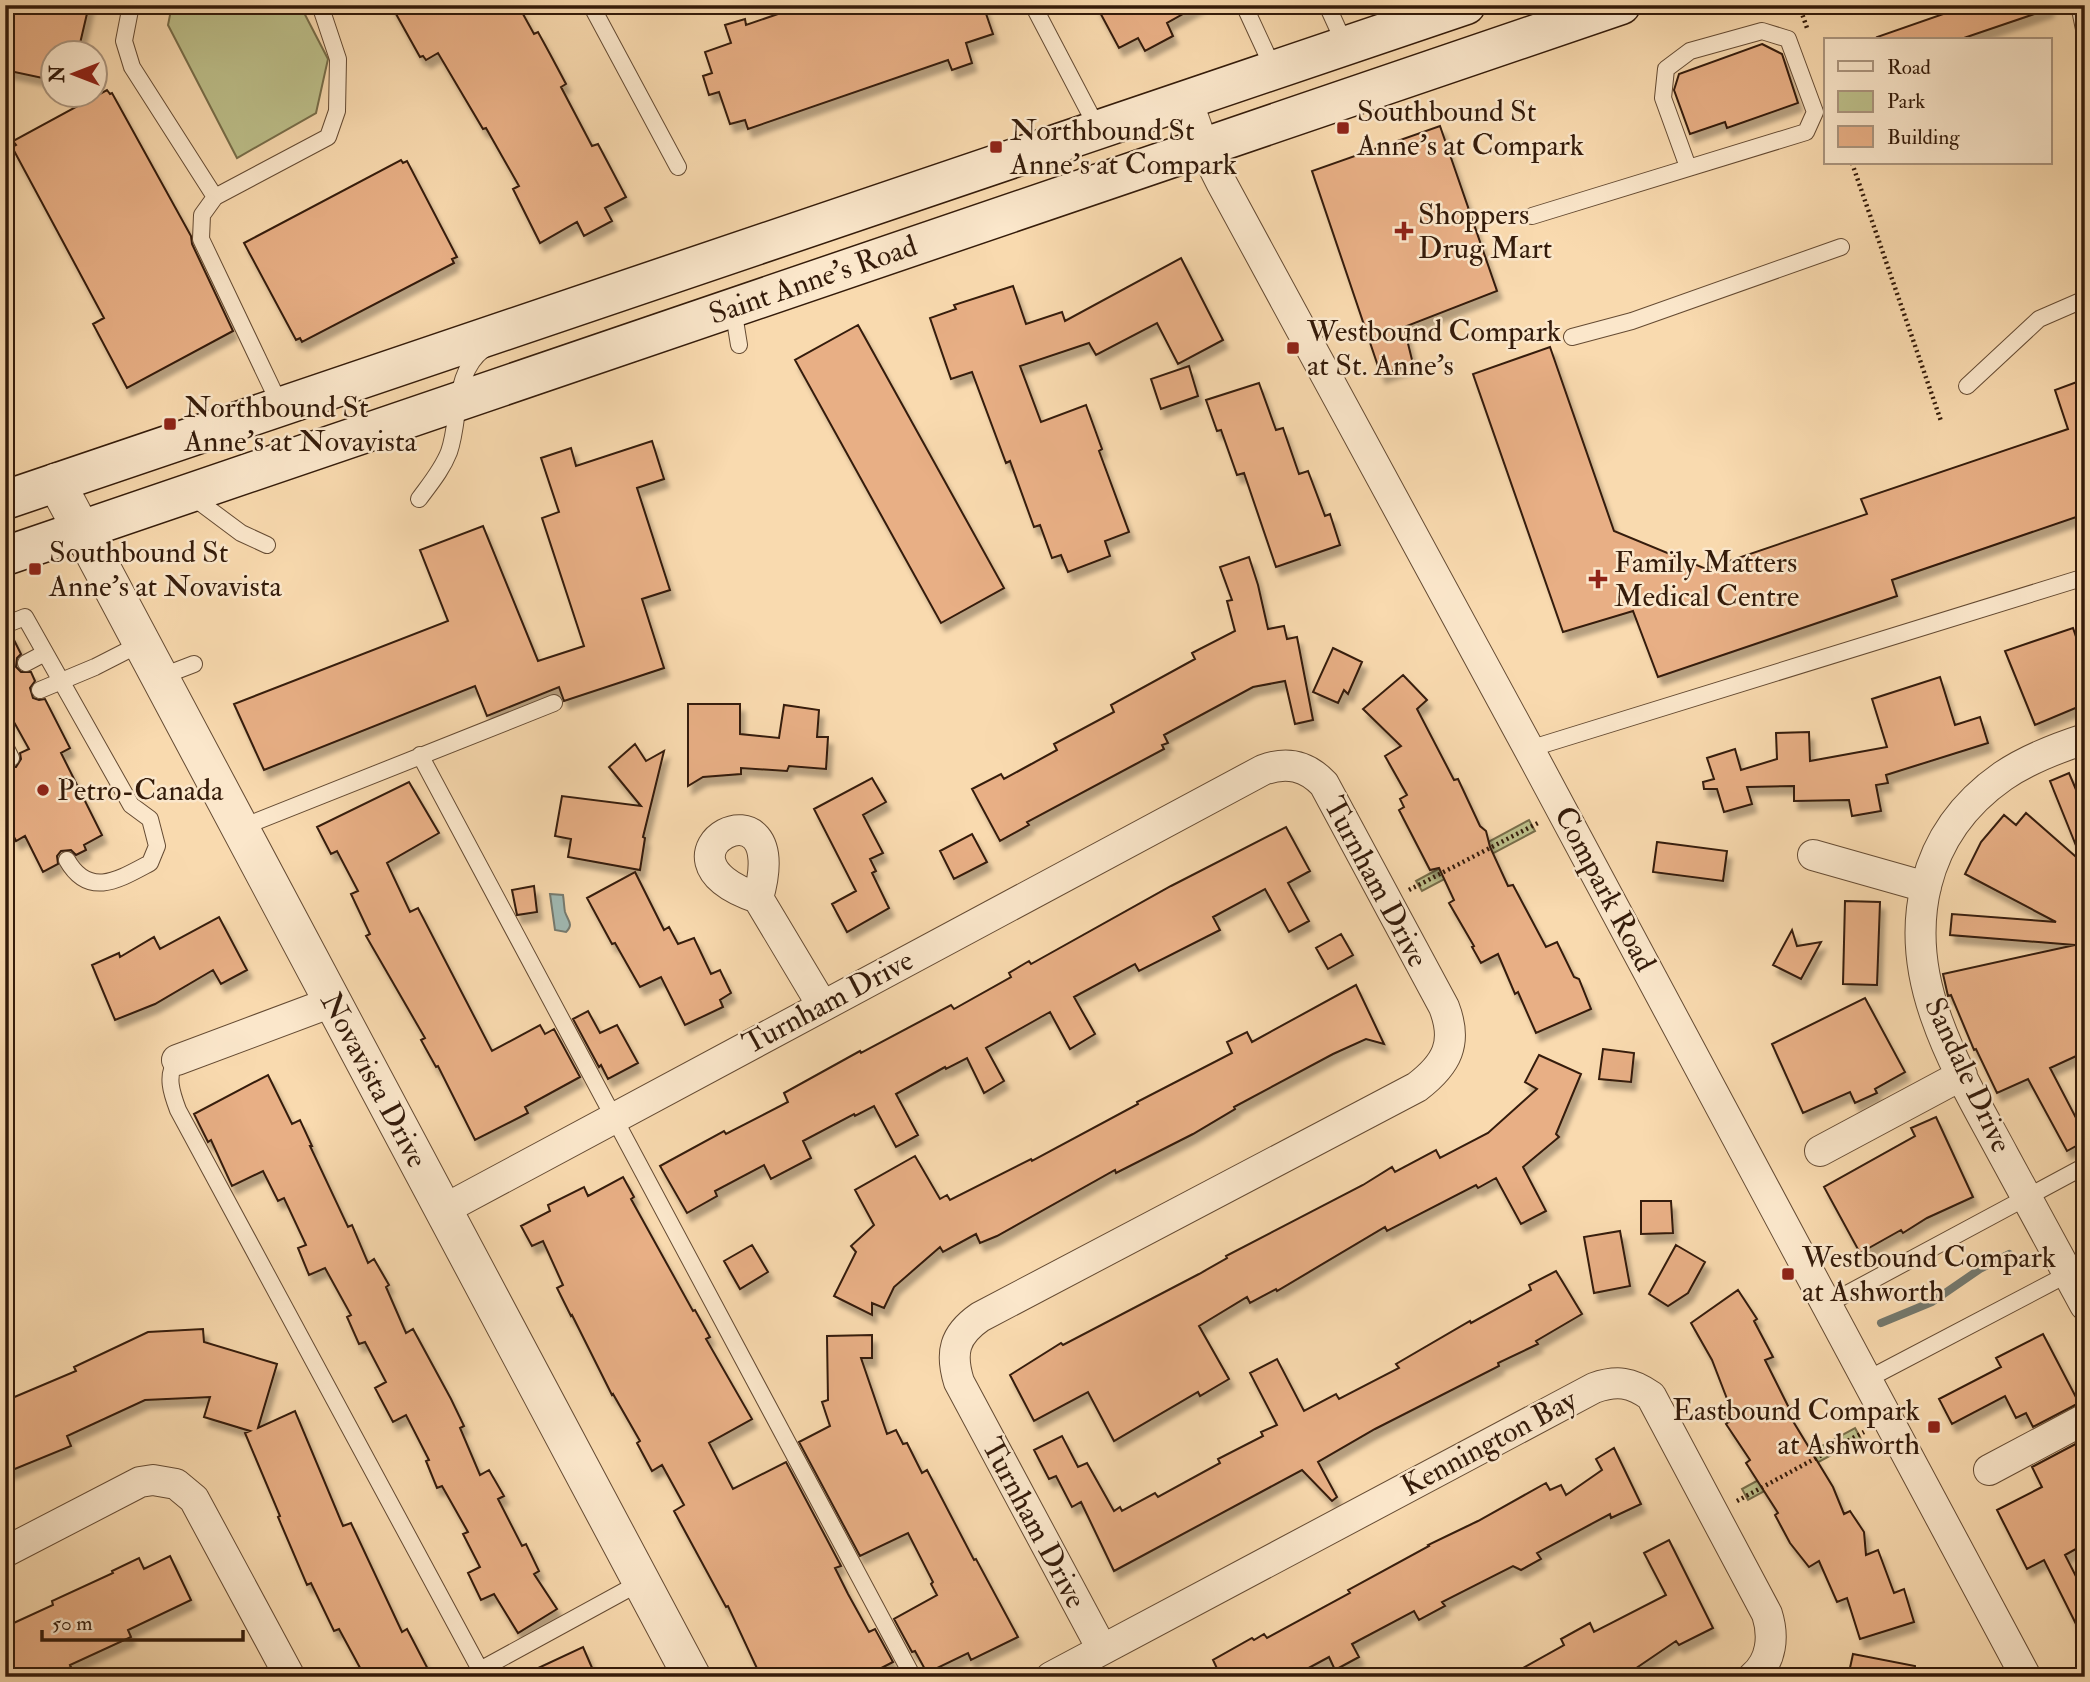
<svg xmlns="http://www.w3.org/2000/svg" width="2090" height="1682" font-family="'IM FELL Double Pica',serif">
<style>
.green{fill:#bdc08b;stroke:#786e4a;stroke-width:2}
.water{fill:#a0b9b3;stroke:#757a6f;stroke-width:2}
.lines{fill:none;stroke-linecap:round;stroke-linejoin:round}
.stream{stroke:#757a6f;stroke-width:8}
.building{fill:#e8af85;stroke:#341b0a;stroke-width:2;filter:url(#shadow)}
.service-casing{stroke:#654b33;stroke-width:18}
.minor-casing{stroke:#654b33;stroke-width:32}
.tertiary-casing{stroke:#654b33;stroke-width:39}
.secondary-casing{stroke:#341b0a;stroke-width:41}
.path{stroke:#341b0a;stroke-width:4.5;stroke-dasharray:2 3.5;stroke-linecap:butt}
.service{stroke:#fbe7cb;stroke-width:16}
.minor{stroke:#fbe7cb;stroke-width:30}
.tertiary{stroke:#fbe7cb;stroke-width:37}
.secondary{stroke:#fbe7cb;stroke-width:38}
.poi-dot{fill:#8f2418;stroke:#fbe7cb;stroke-width:2.5}
.labels{text-anchor:middle;dominant-baseline:central;stroke-width:5;stroke-linejoin:round;paint-order:stroke}
.poi-label{font-size:30px;fill:#341b0a;stroke:#fbe7cb;text-anchor:start}
.street-label{font-size:30px;fill:#341b0a;stroke:#fbe7cb}
</style>
<defs>
<filter id="shadow"><feDropShadow dx="4.5" dy="8" stdDeviation="2" flood-color="#0004"/></filter>
</defs>
<rect width="100%" height="100%" fill="#f9daaf"/>
<filter id="stains"><feTurbulence type="fractalNoise" baseFrequency=".00286" numOctaves="4"/><feColorMatrix values="0 0 0 0 .2 0 0 0 0 .09 0 0 0 0 .02 0 0 0 .5 -.17"/></filter>
<radialGradient id="worn" r=".72"><stop offset=".6" stop-color="#630" stop-opacity="0"/><stop offset="1" stop-color="#630" stop-opacity=".3"/></radialGradient>
<path class="green" d="M172 5H300L328 59 316 113 237 158 168 25Z
M1529 820 1535 831 1422 891 1416 881Z
M1855 1428 1861 1439 1748 1500 1742 1489Z"/>
<path class="water" d="M550 894 563 895C564 901 564 907 565 912 568 921 574 924 566 932L555 930Z"/>
<g class="lines">
<path class="stream" d="M2080 1226 2085 1225
M1881 1323 1932 1302 1980 1269 2009 1254"/>
</g>
<path class="building" d="M5 5H89L78 52H52V80L5 70Z
M391 5H518L534 34 538 32 550 54 566 84 561 87 592 146 598 144 626 197 605 208 612 221 584 236 577 222 540 243 513 189 519 186 486 128 483 129 438 53 426 60 423 56 420 57Z
M804 5H983L993 34 966 43 972 63 952 70 948 60 748 129 745 120 730 124 719 92 709 95 703 76 712 73 705 52 731 43 725 25 745 19 746 25Z
M1096 5H1199L1167 23 1173 36 1145 51 1138 38 1119 48Z
M1969 5H2049V9L1958 40H1878L1877 37Z
M1762 44 1782 54 1798 103 1727 128 1725 122 1690 134 1674 90 1679 74Z
M107 90 110 94 112 93 191 236 192 244 233 331 127 388 93 324 104 318 12 147 16 145 13 141Z
M1440 126 1497 291 1404 327 1413 364 1381 375 1312 171Z
M401 160 403 163 407 161 457 257 452 259 454 263 302 342 300 338 296 340 244 243Z
M1181 258 1223 340 1178 364 1157 323 1096 355 1089 343 1020 366 1041 422 1086 405 1102 449 1099 451 1129 532 1105 541 1110 556 1068 572 1061 555 1052 558 1040 525 1034 527 1010 461 1006 463 972 372 951 379 930 318 956 309 954 305 1013 286 1026 324 1062 312 1065 321Z
M858 325 1004 588 941 623 795 360Z
M1550 347 1614 531 1706 569 1867 514 1861 499 2068 429 2055 390 2085 379V514L1892 580 1897 596 1658 677 1633 611 1563 632 1473 374Z
M1189 366 1198 396 1161 409 1151 379Z
M1259 383 1276 430 1283 428 1299 474 1308 471 1325 516 1330 514 1340 545 1276 567 1244 473 1237 475 1221 430 1217 431 1206 400Z
M652 441 664 479 637 488 670 590 642 599 664 668 564 701 559 687 487 716 475 686 264 770 234 704 448 621 420 550 483 526 538 661 584 646 542 518 559 512 541 458 571 448 576 466Z
M1249 557 1258 585 1268 629 1284 626 1287 639 1297 637 1313 720 1295 724 1285 681 1253 687 1164 735 1168 743 1162 745 1164 749 1027 822 1029 825 1000 841 972 789 1001 774 1004 779 1057 750 1054 744 1114 712 1111 705 1195 659 1192 653 1235 631 1227 601 1232 600 1220 567Z
M2073 628 2085 663V704L2035 725 2005 651Z
M11 634 21 654 17 658 16 667 21 672H31L35 681 30 688 33 698 39 700 45 699 70 748 61 753 102 835 84 845 86 850 76 855 71 850 61 851 57 856 58 864 43 872 25 836 16 841 5 819V767H16L21 759 20 753 29 749 5 706V635Z
M1333 648 1362 662 1348 694 1344 690 1338 703 1313 692Z
M1403 675 1427 700 1417 709 1454 780 1458 779 1480 826 1486 831 1490 847 1508 886 1513 885 1546 947 1557 942 1574 977 1579 979 1591 1009 1536 1033 1518 992 1515 994 1498 954 1481 963 1472 947 1474 946 1449 903 1454 900 1439 868 1430 870 1399 810 1404 807 1400 799 1407 795 1385 756 1401 746 1363 709Z
M1940 677 1955 725 1980 717 1988 743 1886 775 1888 783 1876 785 1881 811 1852 816 1849 800 1794 801V786L1747 787 1752 804 1724 812 1717 789H1704L1703 782 1714 779 1707 758 1735 749 1741 770 1777 759 1776 733 1809 732 1810 761 1887 747 1872 699Z
M688 704H740V734L779 738 784 705 819 710 817 737H828L826 769 789 766 787 771 741 768V774L703 777 688 786Z
M635 744 646 761 664 751 643 837 645 838 640 870 568 857 571 839 555 836 562 796 641 806 609 767Z
M2069 773 2085 811V1052L2050 1068 2076 1118 2085 1113V1141L2067 1151 2028 1079 1997 1093 1976 1049 1974 1050 1951 995 1948 996 1943 974 2075 945 1950 935 1952 914 2056 922 1965 874 1981 842 2004 815 2016 825 2026 813 2083 863 2050 781Z
M872 778 886 802 863 815 883 853 870 859 876 871 872 873 889 908 847 932 832 904 856 891 814 809Z
M409 782 439 833 387 863 410 912 418 908 492 1051 540 1025 545 1034 554 1029 580 1077 525 1107 528 1113 475 1140 438 1066 436 1067 421 1040 425 1038 366 936 370 934 351 894 358 891 337 851 331 854 317 827Z
M1286 827 1310 871 1288 883 1309 921 1289 932 1265 889 1213 917 1220 930 1139 971 1135 964 1074 997 1095 1034 1070 1049 1050 1012 986 1048 1004 1081 984 1093 967 1058 946 1069 945 1067 896 1094 918 1135 896 1147 874 1106 855 1116 854 1114 803 1141 811 1158 771 1179 764 1165 715 1191 717 1196 687 1213 660 1166 724 1131 726 1134 788 1102 784 1093 860 1051 861 1053 951 1005 954 1009 1011 977 1009 973 1029 961 1031 964 1171 886Z
M972 834 987 862 954 879 940 851Z
M1657 842 1727 851 1723 881 1653 872Z
M635 872 664 930 669 927 678 944 694 938 711 974 720 970 731 993 720 1000 723 1007 685 1025 661 977 640 987 615 943 612 944 587 898Z
M534 886 537 912 517 915 512 890Z
M1845 901 1880 902 1877 985 1843 984Z
M219 917 247 970 221 984 213 970 155 1004 115 1020 92 965 119 953 120 957 154 937 160 949Z
M1792 930 1797 946 1821 942 1801 979 1773 965Z
M1341 934 1353 955 1328 969 1316 948Z
M1356 985 1384 1044 1366 1039 1333 1054 1234 1107 1235 1109 1193 1134 1116 1173 1115 1170 997 1236 980 1243 976 1234 943 1252 940 1247 894 1287 884 1308 872 1303V1315L834 1296 856 1252 851 1246 874 1225 855 1190 915 1156 940 1199 947 1195 950 1200 1031 1159 1032 1161 1138 1104 1137 1102 1232 1053 1227 1042 1247 1032 1252 1042Z
M1865 998 1905 1072 1875 1089 1877 1093 1855 1103 1850 1092 1803 1113 1772 1044Z
M588 1011 600 1033 617 1025 638 1063 608 1079 601 1065 599 1067 573 1019Z
M1603 1049 1634 1053 1631 1082 1599 1079Z
M1539 1055 1581 1074 1556 1134 1559 1137 1523 1167 1546 1211 1521 1224 1496 1178 1478 1188 1476 1185 1387 1231 1385 1227 1277 1291 1276 1289 1250 1303 1247 1297 1199 1326 1229 1379 1200 1396 1198 1392 1114 1441 1088 1392 1034 1421 1010 1375 1061 1343 1063 1345 1199 1274 1227 1258 1226 1256 1363 1185 1392 1167 1395 1172 1436 1150 1440 1158 1488 1133 1537 1089 1525 1082Z
M268 1075 292 1124 300 1120 312 1146H310L348 1227 352 1225 368 1263 374 1259 389 1285 386 1287 406 1333 413 1329 451 1399 464 1426 460 1428 480 1475 489 1470 504 1496 498 1499 522 1546 526 1544 539 1571 534 1574 557 1609 518 1633 494 1594 481 1600 468 1573 480 1567 463 1534 468 1532 442 1486 437 1488 426 1461 429 1460 406 1415 393 1422 375 1388 386 1382 365 1342 359 1344 347 1317 351 1315 325 1268 309 1275 298 1248 306 1245 284 1198 278 1201 263 1171 232 1186 211 1140 208 1142 194 1114Z
M1936 1117 1973 1197 1927 1218 1903 1233 1901 1230 1860 1253 1824 1187 1915 1136 1911 1128Z
M623 1177 634 1197 631 1199 693 1311 695 1310 710 1337 706 1339 752 1419 709 1443 733 1489 786 1462 841 1566 835 1568 848 1594 869 1632 875 1629 893 1662 864 1677H761L728 1606 726 1607 674 1511 684 1505 662 1465 652 1471 637 1443 640 1441 613 1394 612 1395 572 1315 571 1316 557 1288 563 1285 543 1241 532 1246 521 1226 550 1211 548 1205 584 1187 588 1196Z
M1641 1201H1671L1673 1233 1641 1234Z
M1620 1231 1630 1286 1594 1293 1584 1237Z
M752 1245 768 1272 740 1289 724 1261Z
M1676 1245 1705 1262 1688 1293 1668 1306 1649 1294Z
M1556 1271 1582 1314 1536 1341 1538 1344 1498 1363 1499 1366 1375 1429 1318 1462 1337 1497 1332 1501 1302 1470 1114 1571 1081 1502 1072 1507 1056 1476 1049 1479 1034 1450 1062 1436 1078 1467 1087 1463 1114 1511 1120 1507 1122 1511 1155 1493 1158 1497 1220 1463 1218 1459 1263 1436 1261 1432 1277 1425 1250 1373 1277 1359 1304 1411 1336 1394 1339 1399 1399 1368 1396 1364 1470 1321 1471 1323 1531 1290 1529 1285Z
M1738 1290 1757 1319 1754 1321 1773 1357 1765 1360 1791 1412 1788 1413 1833 1487 1844 1514 1850 1511 1864 1532 1866 1555 1878 1550 1894 1593 1904 1589 1914 1622 1860 1639 1847 1598 1837 1602 1819 1561 1809 1567 1790 1543 1775 1515 1778 1513 1746 1463 1750 1460 1726 1424 1730 1421 1722 1408 1729 1404 1712 1360 1691 1323Z
M203 1329 204 1342 277 1364 258 1428 295 1411 343 1526 351 1523 402 1632 407 1629 432 1677H365L339 1629 334 1631 311 1583 307 1585 278 1517 280 1516 245 1433 250 1431 204 1417 210 1397 145 1400 67 1436 71 1446 5 1473V1401L76 1371 74 1367 148 1332Z
M2043 1334 2079 1403 2033 1427 2026 1413 2016 1418 2005 1396 1952 1424 1939 1399 2001 1367 1996 1358Z
M872 1335V1358H861L887 1434 896 1430 903 1444 907 1443 922 1473 927 1470 974 1560 976 1559 1018 1637 971 1660 968 1653 927 1673 915 1651 912 1652 894 1619 937 1595 931 1584 933 1582 908 1533 860 1556 799 1442 830 1426 822 1402 828 1400 827 1336Z
M2085 1439V1544L2065 1555 2085 1594V1642L2044 1560 2027 1569 1997 1510 2042 1487 2032 1467Z
M1614 1448 1641 1504 1611 1518 1610 1514 1537 1553 1541 1559 1521 1570 1513 1566 1442 1602 1445 1606 1419 1620 1414 1611 1352 1644 1359 1657 1335 1670 1329 1657 1292 1677H1221L1213 1660 1252 1638 1254 1640 1264 1634 1267 1638 1350 1593 1348 1590 1429 1546 1428 1545 1478 1521 1546 1483 1550 1490 1561 1485 1566 1495 1602 1470 1596 1459Z
M1669 1540 1713 1628 1679 1645 1676 1641 1623 1677H1507L1564 1645 1561 1639 1590 1623 1594 1632 1666 1595 1644 1553Z
M170 1556 191 1600 128 1630 131 1637 70 1665 71 1667 50 1677H12L5 1663V1627L53 1605 52 1601 113 1573 112 1571 139 1558 144 1569Z
M583 1647 596 1677H519Z
M1853 1654 1915 1666 1914 1677H1848Z"/>
<g class="lines">
<g class="service-casing">
<path id="service" d="M131 5 124 41 132 67 215 197
M591 5 678 167
M1033 5 1099 131
M1244 5 1274 70
M1327 5 1346 47
M2079 5 2085 34
M1532 216 1806 132 1815 112 1788 39 1762 31 1690 51 1666 69 1663 98 1688 167
M733 308 739 345
M1572 337 1632 321 1841 247
M1967 386 2039 319 2085 299
M281 407 201 239 202 215 215 197 328 137 337 111 338 59 320 5
M190 495 241 533 267 545
M419 499C430 484 442 470 449 452 461 418 452 373 484 349
M5 625 25 617 131 805 150 819 157 846 150 863C120 879 89 899 67 860
M26 663 45 653
M160 677 194 664
M40 690 95 667 142 643
M5 746 11 758
M1529 749 2085 577
M420 755 913 1677
M240 828 554 703
M177 1060C165 1075 172 1094 178 1110L484 1677
M1828 1304 2085 1166
M1868 1379 2068 1274
M480 1670 641 1582"/>
</g>
<g class="minor-casing">
<path id="minor" d="M1187 100 1204 148 1221 182 1529 749 2026 1677
M2085 739C2057 748 2028 759 2003 776 1920 834 1904 927 1936 1017 1953 1066 1980 1111 2004 1156 2031 1205 2058 1255 2085 1305
M1813 855 1926 887
M758 898C633 856 795 769 758 898L822 1005
M177 1060 332 1002
M1820 1151 1962 1075
M443 1210 1263 770C1287 761 1307 766 1324 784L1444 1007C1458 1043 1447 1064 1417 1087L980 1317C954 1335 950 1353 959 1382L1102 1649
M1989 1470 2085 1419
M5 1552 140 1482 153 1480 176 1484 194 1499 290 1677
M1051 1677 1594 1388C1617 1380 1631 1382 1651 1396L1767 1614C1774 1636 1772 1661 1753 1677"/>
</g>
<g class="tertiary-casing">
<path id="tertiary" d="M56 482 692 1677"/>
</g>
<g class="secondary-casing">
<path id="secondary" d="M5 500 1466 5
M5 556 1621 5"/>
</g>
<path class="path" d="M1799 5 1807 28
M1852 163 1941 421
M1409 890 1538 823
M1737 1501 1864 1432"/>
<use href="#service" class="service"/>
<use href="#minor" class="minor"/>
<use href="#tertiary" class="tertiary"/>
<use href="#secondary" class="secondary"/>
</g>
<g class="poi-dot">
<rect x="1336" y="121" width="14" height="14" rx="3.5"/>
<rect x="989" y="140" width="14" height="14" rx="3.5"/>
<path d="M1400.5 220.5h7v7h7v7h-7v7h-7v-7h-7v-7h7z"/>
<rect x="1286" y="341" width="14" height="14" rx="3.5"/>
<rect x="163" y="417" width="14" height="14" rx="3.5"/>
<rect x="28" y="562" width="14" height="14" rx="3.5"/>
<path d="M1594.5 568.5h7v7h7v7h-7v7h-7v-7h-7v-7h7z"/>
<circle cx="43" cy="790" r="7"/>
<rect x="1781" y="1267" width="14" height="14" rx="3.5"/>
<rect x="1927" y="1420" width="14" height="14" rx="3.5"/>
</g>
<g class="labels">
<g class="poi-label">
<text x="1357" y="111">Southbound St<tspan x="1357" dy="34">Anne's at Compark</tspan></text>
<text x="1010" y="130">Northbound St<tspan x="1010" dy="34">Anne's at Compark</tspan></text>
<text x="1418" y="214">Shoppers<tspan x="1418" dy="34">Drug Mart</tspan></text>
<text x="1307" y="331">Westbound Compark<tspan x="1307" dy="34">at St. Anne's</tspan></text>
<text x="184" y="407">Northbound St<tspan x="184" dy="34">Anne's at Novavista</tspan></text>
<text x="49" y="552">Southbound St<tspan x="49" dy="34">Anne's at Novavista</tspan></text>
<text x="1614" y="562">Family Matters<tspan x="1614" dy="34">Medical Centre</tspan></text>
<text x="57" y="790">Petro-Canada</text>
<text x="1802" y="1257">Westbound Compark<tspan x="1802" dy="34">at Ashworth</tspan></text>
<text x="1920" y="1410" text-anchor="end">Eastbound Compark<tspan x="1920" dy="34">at Ashworth</tspan></text>
</g>
<g class="street-label">
<text transform="translate(813 280) rotate(-19)">Saint Anne's Road</text>
<text transform="translate(1376 882) rotate(62)">Turnham Drive</text>
<text transform="translate(1605 889) rotate(62)">Compark Road</text>
<text transform="translate(828 1002) rotate(-28)">Turnham Drive</text>
<text transform="translate(1968 1075) rotate(65)">Sandale Drive</text>
<text transform="translate(374 1080) rotate(62)">Novavista Drive</text>
<text transform="translate(1489 1443) rotate(-28)">Kennington Bay</text>
<text transform="translate(1034 1523) rotate(62)">Turnham Drive</text>
</g>
</g>
<rect width="2090" height="1682" fill="none" stroke="#f9daaf" stroke-width="28"/>
<rect x="7" y="7" width="2076" height="1668" fill="none" stroke="#341b0a" stroke-width="3.5"/>
<rect x="14" y="14" width="2062" height="1654" fill="none" stroke="#341b0a" stroke-width="2"/>
<rect x="1824" y="38" width="228" height="126" fill="#fbe7cb" stroke="#ab957e" stroke-width="2"/>
<rect x="1838" y="61" width="35" height="10" fill="#fbe7cb" stroke="#ab957e" stroke-width="2"/>
<text x="1887" y="74" font-size="21" fill="#341b0a">Road</text>
<rect x="1838" y="91" width="35" height="21" fill="#bdc08b" stroke="#ab957e" stroke-width="2"/>
<text x="1887" y="108" font-size="21" fill="#341b0a">Park</text>
<rect x="1838" y="126" width="35" height="21" fill="#e8af85" stroke="#ab957e" stroke-width="2"/>
<text x="1887" y="144" font-size="21" fill="#341b0a">Building</text>
<g transform="translate(74 74) rotate(270)"><circle r="33" fill="#fbe7cb" stroke="#ab957e" stroke-width="2"/>
<path d="M0-5L12 26L0 18L-12 26Z" fill="#8f2418"/>
<text y="-10" font-size="19" font-weight="bold" text-anchor="middle" fill="#341b0a">N</text>
</g>
<path d="M42 1630v10h201v-10" fill="none" stroke="#341b0a" stroke-width="3.5"/>
<text x="52" y="1630" font-size="21" fill="#341b0a" stroke="#fbe7cb" stroke-width="5" paint-order="stroke">50 m</text>
<rect width="100%" height="100%" filter="url(#stains)"/>
<rect width="100%" height="100%" fill="url(#worn)"/>
</svg>
